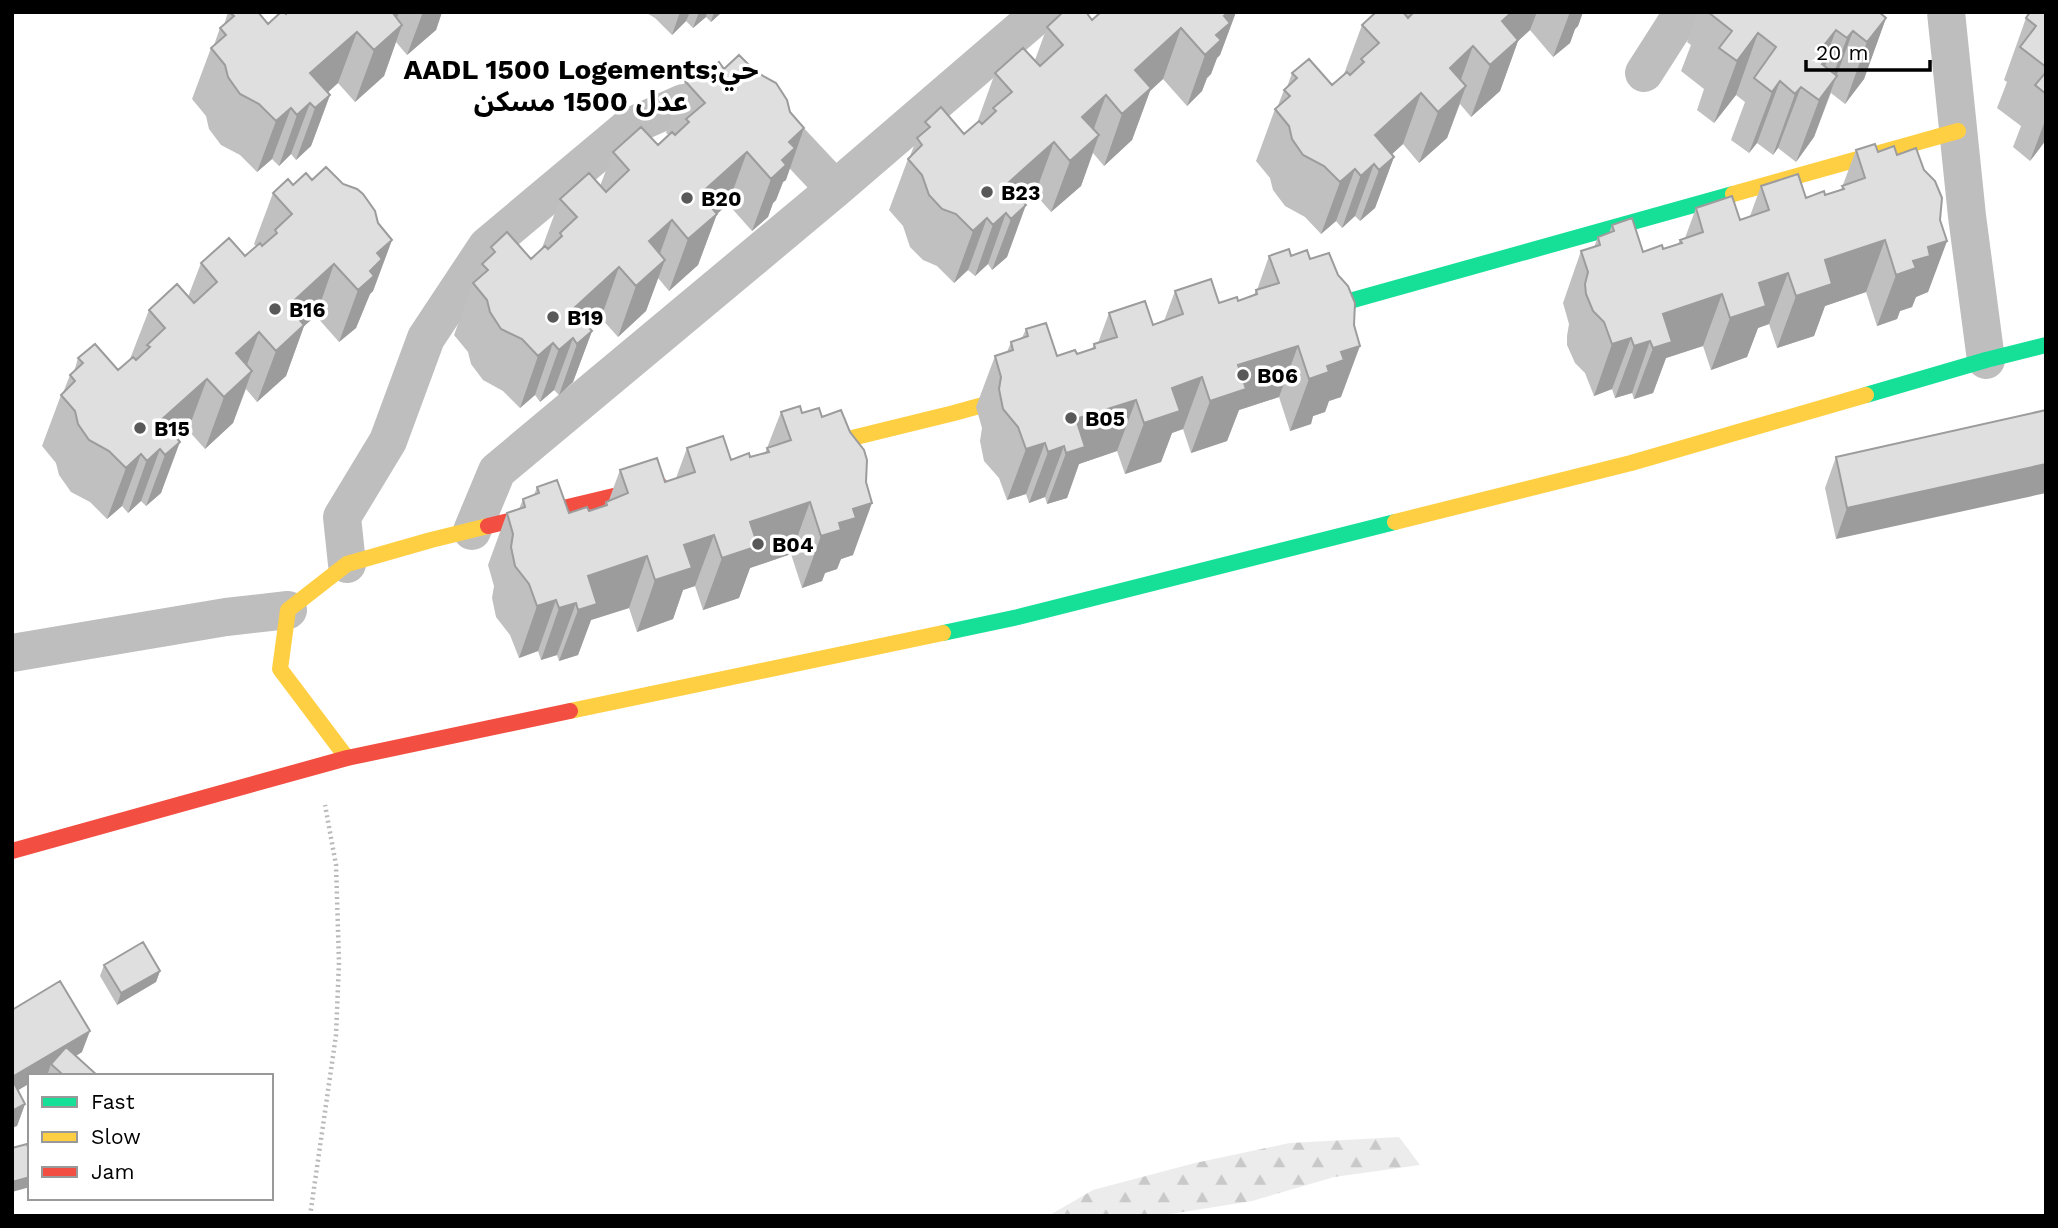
<svg xmlns="http://www.w3.org/2000/svg" width="2058" height="1228" font-family="'Work Sans','Noto Sans Arabic',sans-serif">
<style>
.forest{fill:url(#forest-firs)}
.lines{fill:none;stroke-linecap:round;stroke-linejoin:round}
.path{stroke:#b9b9b9;stroke-width:4.5;stroke-dasharray:2 3.5;stroke-linecap:butt}
.street{stroke:#bebebe;stroke-width:38}
.fast{stroke:#16e098;stroke-width:16}
.slow{stroke:#ffcf43;stroke-width:16}
.jam{stroke:#f24e42;stroke-width:16}
.wall{fill:#c0c0c0}
.shaded-wall{fill:#9c9c9c}
.building{fill:#dfdfdf;stroke:#9c9c9c;stroke-width:2}
.poi-dot{fill:#595959;stroke:#fff;stroke-width:2.5}
.labels{text-anchor:middle;dominant-baseline:central;stroke-width:7;stroke-linejoin:round;paint-order:stroke}
.poi-label{font-size:21px;font-weight:bold;fill:#000;stroke:#fff;text-anchor:start}
.district-label{font-size:28px;font-weight:bold;fill:#000;stroke:#fff}
</style>
<defs>
<pattern id="forest-firs" width="22" height="20" patternUnits="userSpaceOnUse" patternTransform="scale(1.75)"><rect width="22" height="20" fill="#ececec"/><path d="M5 1l3.5 6h-7zM16 11l3.5 6h-7z" fill="#c9c9c9"/></pattern>
</defs>
<rect width="100%" height="100%" fill="#fff"/>
<path class="forest" d="M1399 1137 1420 1165 1334 1177 1252 1201 1158 1216H1048L1093 1190 1195 1163 1290 1143Z"/>
<g class="lines">
<path class="path" d="M310 1216 336 1035 339 962 336 865 325 805"/>
<path class="street" d="M1946 12 1967 216 1986 360
M1644 73 1683 12
M472 531 497 471 835 189 1041 12
M347 564 342 517 388 441 426 338 487 246 629 127 683 103 759 108 835 189
M12 653 226 617 288 610"/>
<path class="fast" d="M1303 314 1733 194
M1866 395 1986 360 2046 345
M943 633 1018 617 1395 522"/>
<path class="slow" d="M1733 194 1958 131
M803 450 954 413 1026 393
M1395 522 1631 463 1866 395
M570 711 943 633
M347 758 280 669 288 610 347 564 431 540 488 526"/>
<path class="jam" d="M488 526 660 485
M12 851 347 758 570 711"/>
</g>
<path class="wall" d="M228 12H258L268 24 281 12H442L436 30 407 55 396 42 384 76 355 102 338 83 328 92 330 95 311 146 296 160 291 154 279 166 272 159 257 172 240 155 221 145 209 129 206 116 192 99 211 48 214 45 220 28 224 25Z
M645 12H722L711 22 706 17 693 28 686 21 672 35 655 18Z
M1236 12 1220 55 1217 58 1211 74 1207 78 1202 91 1187 106 1163 79 1150 91 1132 140 1104 166 1093 153 1081 186 1051 212 1035 194 1024 203 1007 257 992 270 988 264 975 276 968 270 954 283 937 266 923 260 910 247 903 226 889 210 908 159 910 156 917 138 921 135 925 122 964 134 977 123 995 73 1035 60 1047 27 1092 20Z
M1376 12H1583L1578 26 1575 29 1570 43 1553 57 1530 30 1518 41 1500 91 1471 117 1460 104 1447 138 1419 163 1403 144 1392 154 1394 157 1375 208 1360 221 1355 216 1342 228 1336 221 1321 234 1305 217 1285 206 1273 190 1270 178 1256 161 1275 109 1277 108 1284 90 1287 87 1292 73 1332 85 1344 74 1362 25Z
M1698 12H1879L1886 18 1864 79 1845 104 1831 93 1814 137 1796 162 1778 148 1773 155 1757 143 1749 153 1731 140 1745 102 1736 95 1714 123 1697 110 1704 89 1681 71 1691 45 1687 42Z
M2046 12V140L2030 161 2013 147 2021 126 1997 108 2007 82 2004 80 2026 18Z
M685 81 786 180 783 182 776 200 773 203 768 217 752 231 728 204 717 214 698 265 669 291 658 278 646 311 618 337 601 318 590 328 592 331 573 382 559 395 554 390 540 402 535 395 520 408 503 391 483 380 471 364 468 352 454 335 473 283 476 281 482 264 486 260 491 247 531 259 542 248 560 199 600 186 613 152 658 145 669 135 666 133Z
M1856 150 1878 152 1897 155 1940 220 1947 241 1928 292 1916 297 1912 307 1900 311 1897 319 1877 326 1866 292 1825 306 1814 336 1777 348 1769 324 1758 328 1747 357 1711 370 1703 346 1666 358 1653 393 1634 399 1632 393 1615 398 1612 389 1594 396 1585 373 1575 363 1567 345V336L1569 324 1563 303 1581 251 1594 247 1598 237 1609 233 1612 225 1643 252 1663 249 1678 244 1680 240 1685 238 1696 208 1740 220 1750 216 1761 186 1806 198 1825 195 1841 190Z
M312 180 378 223 392 240 373 291 370 294 356 328 339 342 316 316 304 326 286 376 257 402 246 389 233 423 205 449 188 430 178 439 161 493 146 506 141 501 128 513 122 506 107 519 90 502 71 492 59 475 56 463 42 446 61 395 63 393 70 375 74 372 78 358 118 370 130 359 149 310 188 297 201 263 245 256 256 246 254 244 273 193 293 185Z
M1269 256 1341 397 1329 401 1325 412 1313 416 1311 424 1290 431 1279 397 1239 410 1227 441 1191 453 1183 429 1172 433 1161 462 1125 474 1117 451 1079 464 1067 498 1047 504 1045 497 1029 503 1026 494 1007 500 999 478 984 461 980 441 982 428 976 407 995 356 1007 352 1011 342 1022 338 1026 329 1057 356 1077 354 1092 349 1094 344 1098 343 1109 313 1153 325 1164 321 1175 291 1219 303 1238 301 1254 295 1256 290H1257Z
M2046 410 1836 539 1825 488 1836 457Z
M781 412 853 555 841 559 837 569 825 573 822 581 802 588 791 554 750 568 739 598 703 610 695 586 683 590 673 619 637 632 629 608 591 620 578 655 559 661 557 655 541 660 538 651 519 658 510 635 496 617 492 598 494 586 488 565 507 513 519 509 523 499 534 495 537 487 569 513 589 511 604 506 606 502 609 500 620 470 665 482 676 478 687 448 731 460 750 457 765 453Z
M104 965 160 971 156 982 117 1005 100 976Z
M12 1010 82 1052 76 1056 98 1076H47L48 1073 18 1090 25 1104 17 1126Z
M30 1118V1129L27 1127Z"/>
<path class="shaded-wall" d="M384 12H399L391 35 402 25 384 76 355 102 374 50Z
M423 12H442L436 30 407 55Z
M680 12H690L686 21 672 35Z
M699 12H707L706 17 693 28Z
M714 12H722L711 22Z
M1229 12H1236L1220 55 1217 58 1211 74 1207 78 1202 91 1187 106 1205 55 1224 16Z
M1512 12H1537L1530 30 1518 41 1500 91 1471 117 1490 65 1502 21Z
M1570 12H1583L1578 26 1575 29 1570 43 1553 57Z
M1886 18 1864 79 1845 104 1867 42Z
M1181 28 1163 79 1150 91 1132 140 1104 166 1122 114 1135 70Z
M1836 30 1825 60 1829 55 1814 97 1821 49Z
M1853 31 1814 137 1796 162 1819 100 1829 86 1847 38Z
M357 32 338 83 313 106 310 103 291 154 279 166 297 115 310 73Z
M1758 33 1736 95 1714 123 1737 61Z
M1473 46 1455 96 1466 86 1447 138 1419 163 1438 112 1450 68Z
M1780 81 1757 143 1749 153 1772 92Z
M1801 87 1778 148 1773 155 1795 94Z
M1421 93 1403 144 1377 168 1374 164 1355 216 1342 228 1375 135Z
M330 95 311 146 296 160 315 108Z
M1106 95 1088 145 1099 135 1081 186 1051 212 1070 161 1082 117Z
M291 108 272 159 257 172 276 121Z
M2046 118V140L2030 161Z
M804 128 786 180 783 182 776 200 773 203 768 217 752 231 771 179 789 142Z
M1054 142 1035 194 1009 217 1006 213 988 264 975 276 1007 184Z
M747 152 728 204 717 214 698 265 669 291 688 239 700 194Z
M1394 157 1375 208 1360 221 1379 170Z
M1355 169 1336 221 1321 234 1340 182Z
M1026 205 1007 257 992 270 1011 219Z
M987 218 968 270 954 283 973 231Z
M672 220 654 270 665 260 646 311 618 337 636 286 649 241Z
M392 240 373 291 370 294 356 328 339 342 358 290 377 253Z
M1885 240 1866 292 1825 306 1814 336 1777 348 1796 296 1825 260Z
M1947 241 1928 292 1916 297 1912 307 1900 311 1897 319 1877 326 1896 275 1913 261 1928 247Z
M334 264 316 316 304 326 286 376 257 402 276 351 288 306Z
M619 267 601 318 575 341 573 338 554 390 540 402 573 309Z
M1788 273 1769 324 1758 328 1747 357 1711 370 1730 318 1759 283Z
M1722 294 1703 346 1666 358 1653 393 1634 399 1653 348 1663 314Z
M592 331 573 382 559 395 577 344Z
M259 332 241 381 252 371 233 423 205 449 224 397 236 353Z
M1631 338 1612 389 1594 396 1612 344Z
M1650 341 1632 393 1615 398 1634 346Z
M553 343 535 395 520 408 538 356Z
M1298 346 1279 397 1239 410 1227 441 1191 453 1210 401 1238 365Z
M1360 346 1341 397 1329 401 1325 412 1313 416 1311 424 1290 431 1309 379 1327 366 1341 352Z
M1202 377 1183 429 1172 433 1161 462 1125 474 1144 423 1172 388Z
M207 379 188 430 163 453 160 449 141 501 128 513 161 420Z
M1136 400 1117 451 1079 464 1067 498 1047 504 1066 453 1076 419Z
M180 442 161 493 146 506 165 455Z
M1045 443 1026 494 1007 500 1026 449Z
M1064 446 1045 497 1029 503 1048 452Z
M141 454 122 506 107 519 126 468Z
M2046 464V493L1836 539 1847 508Z
M810 502 791 554 750 568 739 598 703 610 722 558 750 522Z
M872 503 853 555 841 559 837 569 825 573 822 581 802 588 821 536 839 523 853 509Z
M714 535 695 586 683 590 673 619 637 632 655 580 684 545Z
M647 556 629 608 591 620 578 655 559 661 578 610 588 576Z
M556 600 538 651 519 658 537 606Z
M576 603 557 655 541 660 559 608Z
M160 971 156 982 117 1005 121 993Z
M90 1031 82 1052 56 1068 51 1064 48 1073 43 1076H30V1083L12 1094V1077Z
M25 1104 17 1126 12 1128V1111Z
M30 1177V1187L12 1192V1182Z"/>
<path class="building" d="M229 12H258L268 24 281 12H284L286 14 288 12H392L402 25 374 50 357 32 310 73 330 95 315 108 310 103 297 115 291 108 276 121 259 104 240 94 228 77 225 65 211 48 226 35 220 28 234 16Z
M1063 12H1086L1092 20 1101 12H1229L1224 16 1230 23 1216 35 1221 40 1205 55 1181 28 1135 70 1151 88 1122 114 1106 95 1082 117 1099 135 1070 161 1054 142 1007 184 1026 205 1011 219 1006 213 993 225 987 218 973 231 956 214 942 209 929 195 922 175 908 159 922 145 917 138 930 127 925 122 941 107 964 134 979 121 982 124 996 111 993 108 1012 92 995 73 1023 48 1040 66 1063 45 1047 27Z
M1376 12H1403L1408 18 1414 12H1512L1502 21 1518 40 1490 65 1473 46 1450 68 1466 86 1438 112 1421 93 1375 135 1394 157 1379 170 1374 164 1361 176 1355 169 1340 182 1324 166 1303 155 1292 139 1289 126 1275 109 1290 96 1284 90 1297 78 1292 73 1309 59 1332 85 1347 72 1350 75 1364 62 1361 59 1379 43 1362 25Z
M1708 12H1879L1886 18 1867 42 1853 31 1847 38 1836 30 1821 49 1829 55 1822 64 1837 76 1819 100 1801 87 1795 94 1780 81 1772 92 1754 78 1776 47 1758 33 1737 61 1719 48 1732 31Z
M2030 12H2046V67L2020 47 2036 26 2026 18Z
M739 55 756 72 776 83 787 100 790 112 804 128 789 142 795 148 782 160 786 165 771 179 747 152 700 194 717 214 688 239 672 220 649 241 665 260 636 286 619 267 573 309 592 331 577 344 573 338 559 350 553 343 538 356 522 339 501 329 490 312 487 300 473 283 488 270 482 264 495 252 491 247 507 232 531 259 545 246 548 249 562 236 560 233 577 217 560 199 589 173 606 192 629 170 613 152 641 127 658 145 672 132 675 135 689 122 686 119 705 103 685 81 700 68 705 74 719 62 724 69Z
M2046 72V94L2035 85Z
M1875 144 1878 152 1894 146 1897 155 1916 148 1924 170 1935 181 1942 198 1940 220 1947 241 1928 247 1930 256 1913 261 1916 268 1896 275 1885 240 1825 260 1832 284 1796 296 1788 273 1759 283 1766 306 1730 318 1722 294 1663 314 1672 342 1653 348 1650 341 1634 346 1631 338 1612 344 1604 322 1593 311 1586 294 1585 284 1588 272 1581 251 1600 245 1598 237 1614 231 1612 225 1632 218 1643 252 1662 245 1663 249 1682 243 1680 240 1703 232 1696 208 1732 196 1740 220 1769 210 1761 186 1798 174 1806 198 1824 191 1825 195 1844 189 1842 186 1865 178 1856 150Z
M326 167 343 184 357 189 363 194 375 211 378 223 392 240 377 253 382 259 370 271 374 276 358 290 334 264 288 306 304 325 276 351 259 332 236 353 252 371 224 397 207 379 161 420 180 442 165 455 160 449 147 461 141 454 126 468 109 451 89 440 78 424 75 411 61 395 75 381 70 375 83 363 78 358 95 344 118 370 133 357 136 360 150 347 147 345 165 328 149 310 177 284 194 303 217 282 201 263 229 238 245 256 260 243 262 246 277 233 275 230 292 214 273 193 288 179 293 185 306 173 312 180Z
M1289 249 1291 256 1307 250 1310 259 1329 253 1338 275 1348 286 1355 303 1354 325 1360 346 1341 352 1344 360 1327 366 1329 372 1309 379 1298 346 1238 365 1246 389 1210 401 1202 377 1172 388 1180 411 1144 423 1136 400 1076 419 1085 447 1066 453 1064 446 1048 452 1045 443 1026 449 1018 427 1003 409 999 389 1001 377 995 356 1013 350 1011 342 1028 336 1026 329 1046 323 1057 356 1075 350 1077 354 1095 348 1094 344 1117 337 1109 313 1145 301 1153 325 1183 314 1175 291 1211 279 1219 303 1237 297 1238 301 1257 294 1256 290 1279 283 1269 256Z
M800 406 802 413 819 408 822 417 841 410 850 432 864 450 867 460 866 482 872 503 853 509 856 518 839 523 841 530 821 536 810 502 750 522 758 546 722 558 714 535 684 545 692 568 655 580 647 556 588 576 597 604 578 610 576 603 559 608 556 600 537 606 529 584 515 566 511 547 513 534 507 513 525 507 523 499 539 493 537 487 557 480 569 513 587 507 589 511 607 505 606 502 628 493 620 470 657 458 665 482 695 472 687 448 723 436 731 460 749 453 750 457 769 452 767 448 791 440 781 412Z
M2046 410V464L1847 508 1836 457Z
M143 942 160 971 121 993 104 965Z
M60 981 90 1031 12 1077V1010Z
M66 1047 98 1076H61L62 1074 51 1064Z
M12 1079 25 1104 12 1111Z
M27 1144 30 1154V1177L12 1182V1148Z"/>
<g class="poi-dot">
<circle cx="987" cy="192" r="7"/>
<circle cx="687" cy="198" r="7"/>
<circle cx="275" cy="309" r="7"/>
<circle cx="553" cy="317" r="7"/>
<circle cx="1243" cy="375" r="7"/>
<circle cx="1071" cy="418" r="7"/>
<circle cx="140" cy="428" r="7"/>
<circle cx="758" cy="544" r="7"/>
</g>
<g class="labels">
<g class="poi-label">
<text x="1001" y="192">B23</text>
<text x="701" y="198">B20</text>
<text x="289" y="309">B16</text>
<text x="567" y="317">B19</text>
<text x="1257" y="375">B06</text>
<text x="1085" y="418">B05</text>
<text x="154" y="428">B15</text>
<text x="772" y="544">B04</text>
</g>
<g class="district-label">
<text x="581" y="69">AADL 1500 Logements;حي<tspan x="581" dy="32">عدل 1500 مسكن</tspan></text>
</g>
</g>
<rect width="2058" height="1228" fill="none" stroke="#000000" stroke-width="28"/>
<rect x="28" y="1074" width="245" height="126" fill="#ffffff" stroke="#999999" stroke-width="2"/>
<rect x="42" y="1097" width="35" height="10" fill="#16e098" stroke="#999999" stroke-width="2"/>
<text x="91" y="1109" font-size="21" fill="#000000">Fast</text>
<rect x="42" y="1132" width="35" height="10" fill="#ffcf43" stroke="#999999" stroke-width="2"/>
<text x="91" y="1144" font-size="21" fill="#000000">Slow</text>
<rect x="42" y="1167" width="35" height="10" fill="#f24e42" stroke="#999999" stroke-width="2"/>
<text x="91" y="1179" font-size="21" fill="#000000">Jam</text>
<path d="M1806 60v10h124v-10" fill="none" stroke="#000000" stroke-width="3.5"/>
<text x="1816" y="60" font-size="21" fill="#000000" stroke="#ffffff" stroke-width="5" paint-order="stroke">20 m</text>
</svg>
